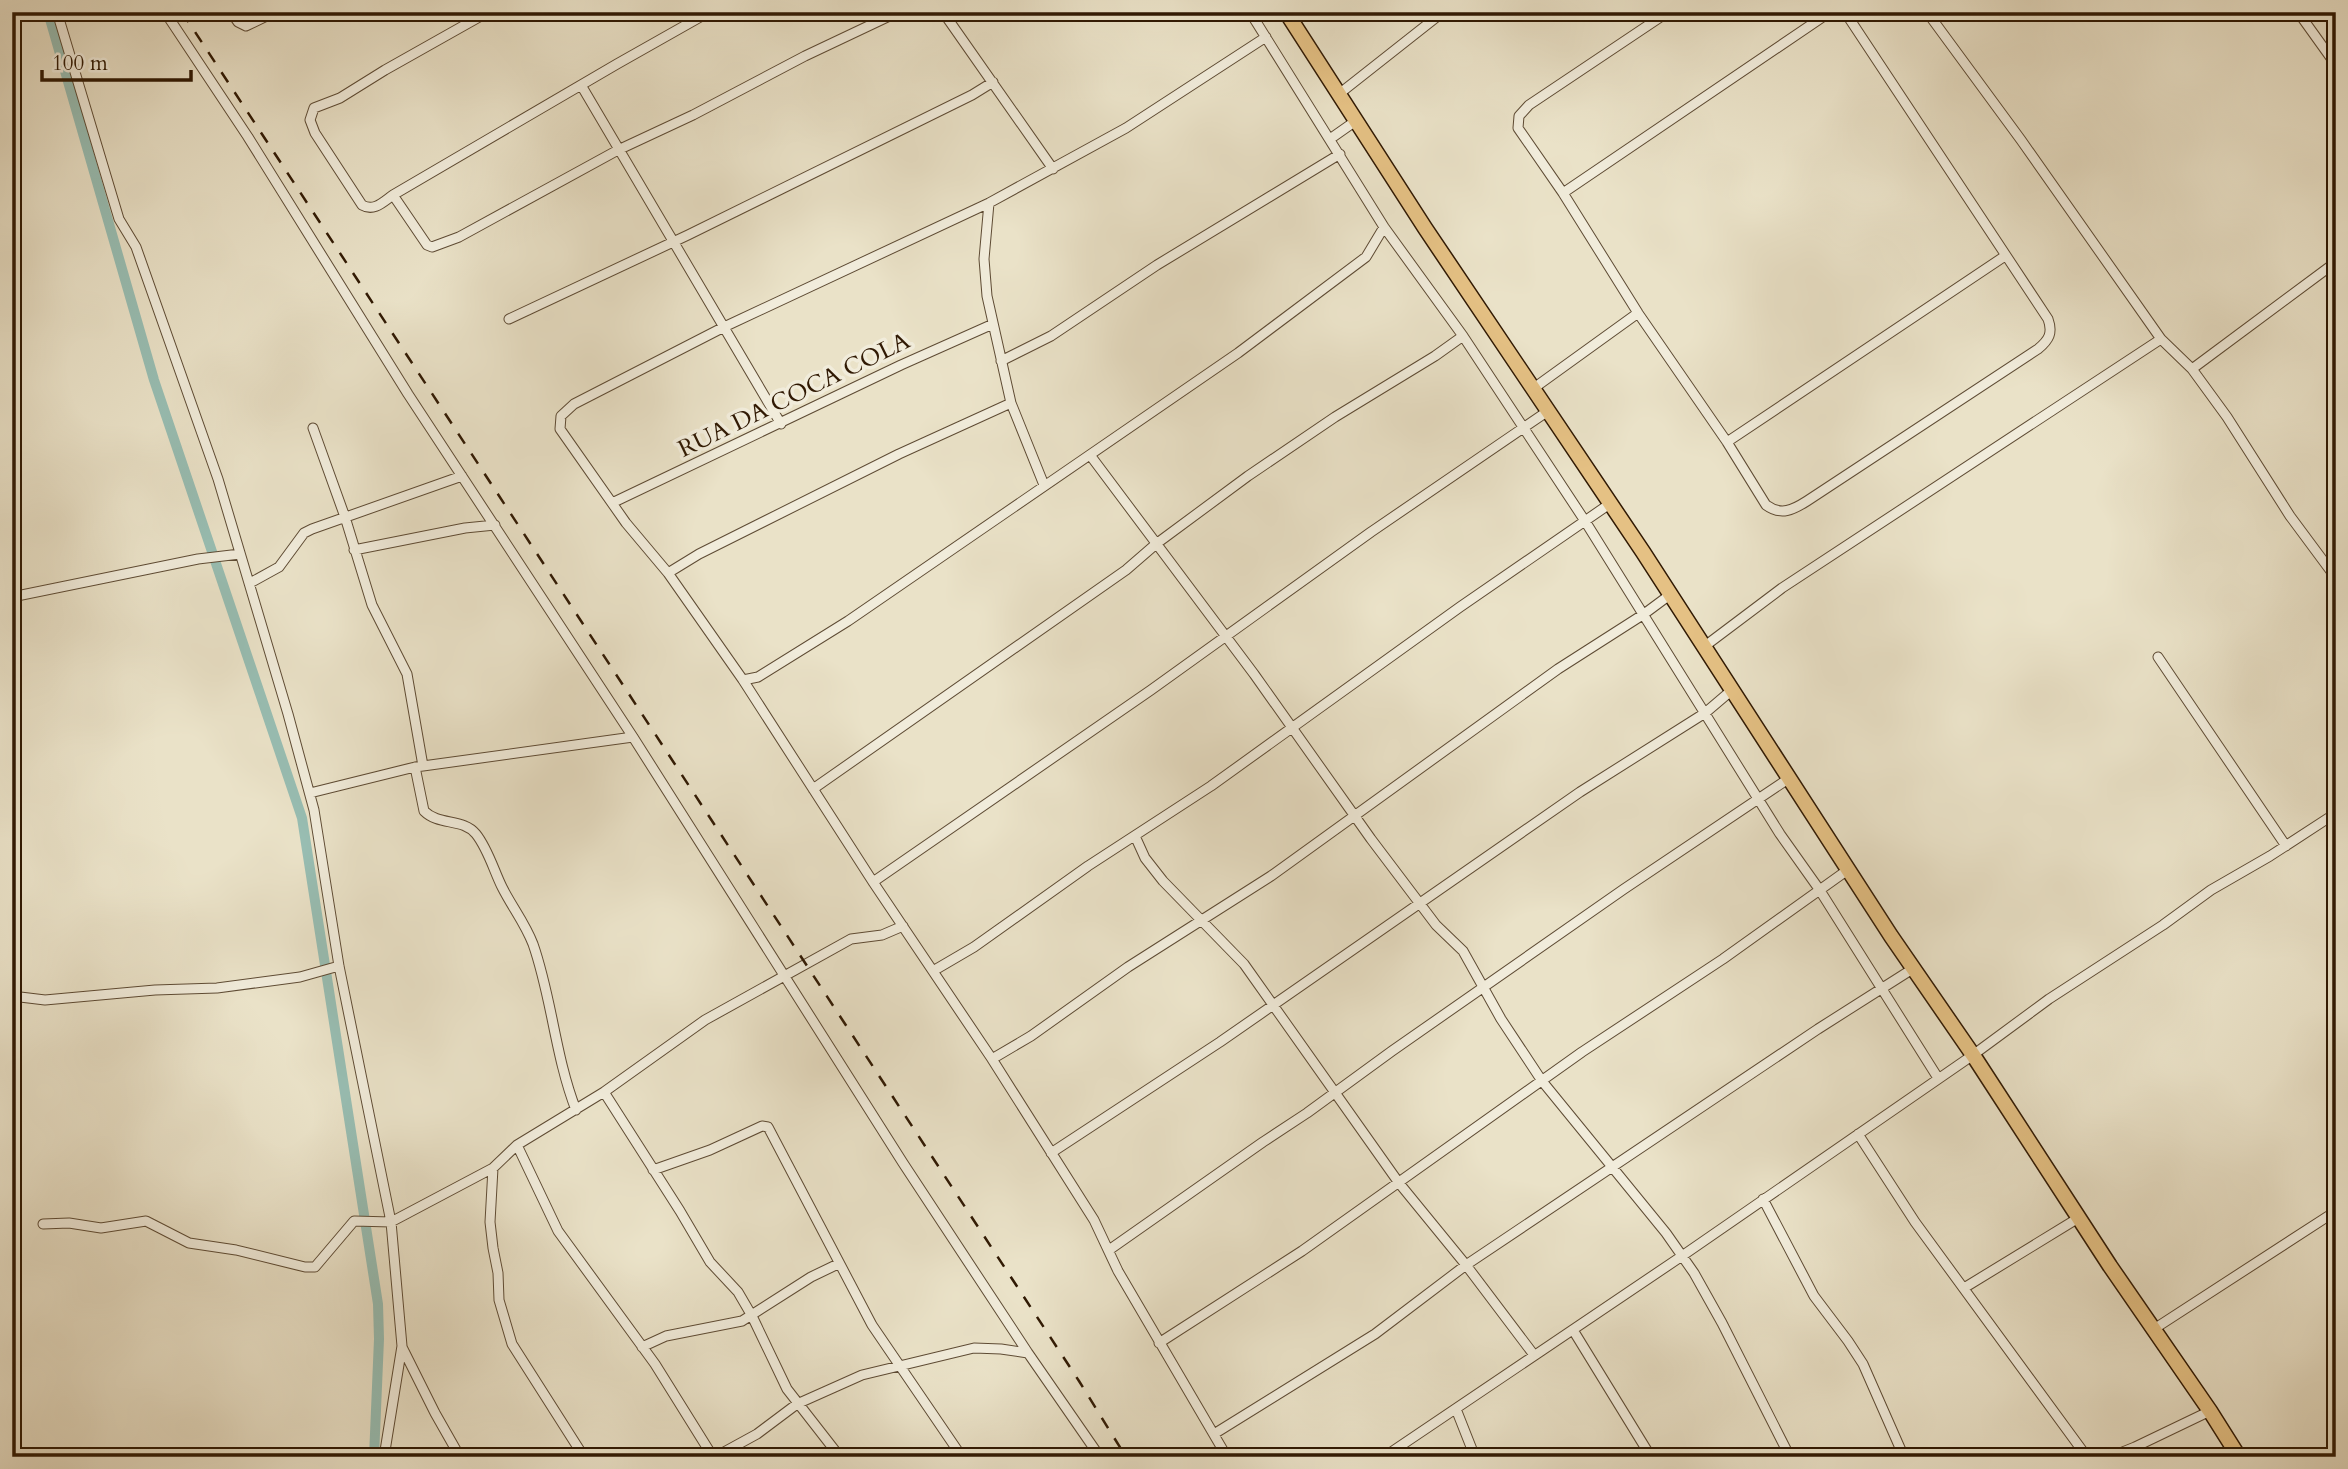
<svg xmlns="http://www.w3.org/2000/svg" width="2348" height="1469" font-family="Cardo,serif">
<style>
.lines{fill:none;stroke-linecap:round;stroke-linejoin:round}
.canal{stroke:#98beb3;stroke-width:10}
.street-casing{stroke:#5e4b34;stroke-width:11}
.primary-casing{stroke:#301903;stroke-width:17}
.street{stroke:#f1ecdb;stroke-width:9}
.primary{stroke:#e5c184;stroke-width:14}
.rail{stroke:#301903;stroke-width:2.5;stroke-dasharray:12 12;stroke-linecap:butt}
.labels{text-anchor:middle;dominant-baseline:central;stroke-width:7;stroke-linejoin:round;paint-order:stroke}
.street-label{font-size:24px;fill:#301903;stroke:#f1ecdb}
</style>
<rect width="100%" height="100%" fill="#eae2c8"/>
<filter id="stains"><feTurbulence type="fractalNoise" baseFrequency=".00286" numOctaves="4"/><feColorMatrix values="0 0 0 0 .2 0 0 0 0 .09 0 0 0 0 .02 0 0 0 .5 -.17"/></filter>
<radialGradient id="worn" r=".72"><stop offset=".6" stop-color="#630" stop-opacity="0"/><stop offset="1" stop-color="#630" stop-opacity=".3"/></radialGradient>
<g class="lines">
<path class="canal" d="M48 12 154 380 302 818 378 1304 379 1339 374 1457"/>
<g class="street-casing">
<path id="street" d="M57 12 119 219 136 247 218 479 288 714 314 810 339 966 391 1222 402 1346 384 1457
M165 12 248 137 408 394 633 737 903 1163 1028 1353 1100 1457
M231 12 238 22 246 26 275 12
M488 12 385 70 340 98 314 108 310 120 315 133 362 205C374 212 383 202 393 195L427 245 432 247 459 237 618 150 693 115 805 56 898 12
M943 12 1053 169
M1250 12 1384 227 1463 336 1585 521 1780 834 1819 889 1938 1078
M1668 12 1529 105 1519 116 1518 128 1563 193 1638 313 1727 442 1766 505C1781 516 1793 510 1807 501L2038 349C2049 340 2053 333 2048 319L1845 12
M1927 12 2021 140 2161 339 2192 369 2227 417 2290 516 2336 578
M2298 12 2336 65
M581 85 781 424
M1339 94 1443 12
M1330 139 1357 120
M1563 193 1830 12
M393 195 617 64 709 12
M989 203 984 259 987 296 1011 403 1044 485
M509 319 688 235 972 95 993 82
M1001 361 1051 336 1157 265 1340 154
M2192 369 2336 262
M1534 388 1638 313
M313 428 345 517 372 605 407 674 423 766 415 767 424 811C439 826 463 818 476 834 488 849 494 871 502 887 512 907 525 923 533 944 552 998 555 1056 576 1110
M1727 442 2005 256
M1090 455 1254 674 1371 839 1436 925 1463 951 1501 1019 1542 1081 1666 1233 1694 1273 1722 1323 1790 1457
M612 503 901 365 993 324
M354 550 465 528 495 525
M668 573 699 554 899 454 1011 403
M250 583 279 567 304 533 312 529 462 476
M12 597 198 559 240 554
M1705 646 1782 588 2161 339
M2158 657 2286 846
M743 680 758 677 848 621 1238 353 1366 257 1384 227
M423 766 633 737
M813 789 1126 570 1156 544 1248 476 1335 417 1435 356 1463 336
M310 793 415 767
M1135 836 1145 858 1163 881 1244 964 1399 1183 1466 1265 1534 1355
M873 882 1151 690 1371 532 1548 411
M933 971 974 947 1088 866 1211 786 1460 607 1611 503
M12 996 45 1000 155 990 217 988 300 977 339 966
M992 1059 1031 1036 1128 967 1271 876 1558 669 1644 614 1671 594
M604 1092 680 1211 710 1262 738 1292 752 1316 787 1389 840 1457
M1858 1134 1915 1222 2087 1457
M517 1145 558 1231 655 1364 713 1457
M1051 1153 1220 1042 1580 792 1705 713 1732 690
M493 1168 490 1222 493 1248 498 1273 499 1300 512 1344 584 1457
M653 1170 710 1150 762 1126 768 1127 872 1325 962 1457
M1763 1199 1814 1296 1848 1341 1863 1364 1904 1457
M43 1224 69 1223 101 1228 146 1221 189 1243 236 1250 305 1267H315L354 1221 391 1222 493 1168 517 1145 604 1092 705 1020 851 939 882 935 903 926
M1109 1250 1263 1142 1307 1113 1392 1051 1624 889 1788 779
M1964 1288 2080 1217
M2154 1329 2336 1211
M1573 1330 1651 1457
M1159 1343 1302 1251 1582 1052 1723 959 1849 869
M402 1347 435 1413 460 1457
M642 1347 666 1336 742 1321 811 1277 838 1264
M1456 1409 1475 1457
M1214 1434 1375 1334 1466 1265 1818 1029 1914 968
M715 1457 757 1434 797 1404 862 1375 974 1348 1001 1349 1028 1353
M1227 1457 1118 1271 1094 1220 992 1059 873 882 743 680 668 573 626 523 560 429 561 416 574 404 724 327 989 203 1126 128 1266 37
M1384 1457 1682 1256 1973 1055 2049 999 2163 925 2211 890 2270 856 2336 813
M2110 1457 2135 1447 2210 1411"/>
</g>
<g class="primary-casing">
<path id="primary" d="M1286 12 1425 228 1643 552 1891 936 1973 1055 2110 1266 2210 1411 2239 1457"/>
</g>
<use href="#street" class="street"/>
<use href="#primary" class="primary"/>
<path class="rail" d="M182 12 1079 1381 1126 1457"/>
</g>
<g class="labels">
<g class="street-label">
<text transform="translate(794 395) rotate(-26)">RUA DA COCA COLA</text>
</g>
</g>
<rect width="2348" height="1469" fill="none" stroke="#eae2c8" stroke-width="42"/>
<rect x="14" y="14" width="2320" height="1441" fill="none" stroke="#301903" stroke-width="3.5"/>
<rect x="21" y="21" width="2306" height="1427" fill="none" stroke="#301903" stroke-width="2"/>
<path d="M42 70v10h149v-10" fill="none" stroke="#301903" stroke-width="3.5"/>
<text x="52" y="70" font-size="21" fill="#301903" stroke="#f1ecdb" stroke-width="5" paint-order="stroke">100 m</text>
<rect width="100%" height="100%" filter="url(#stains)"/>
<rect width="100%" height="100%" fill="url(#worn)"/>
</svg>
